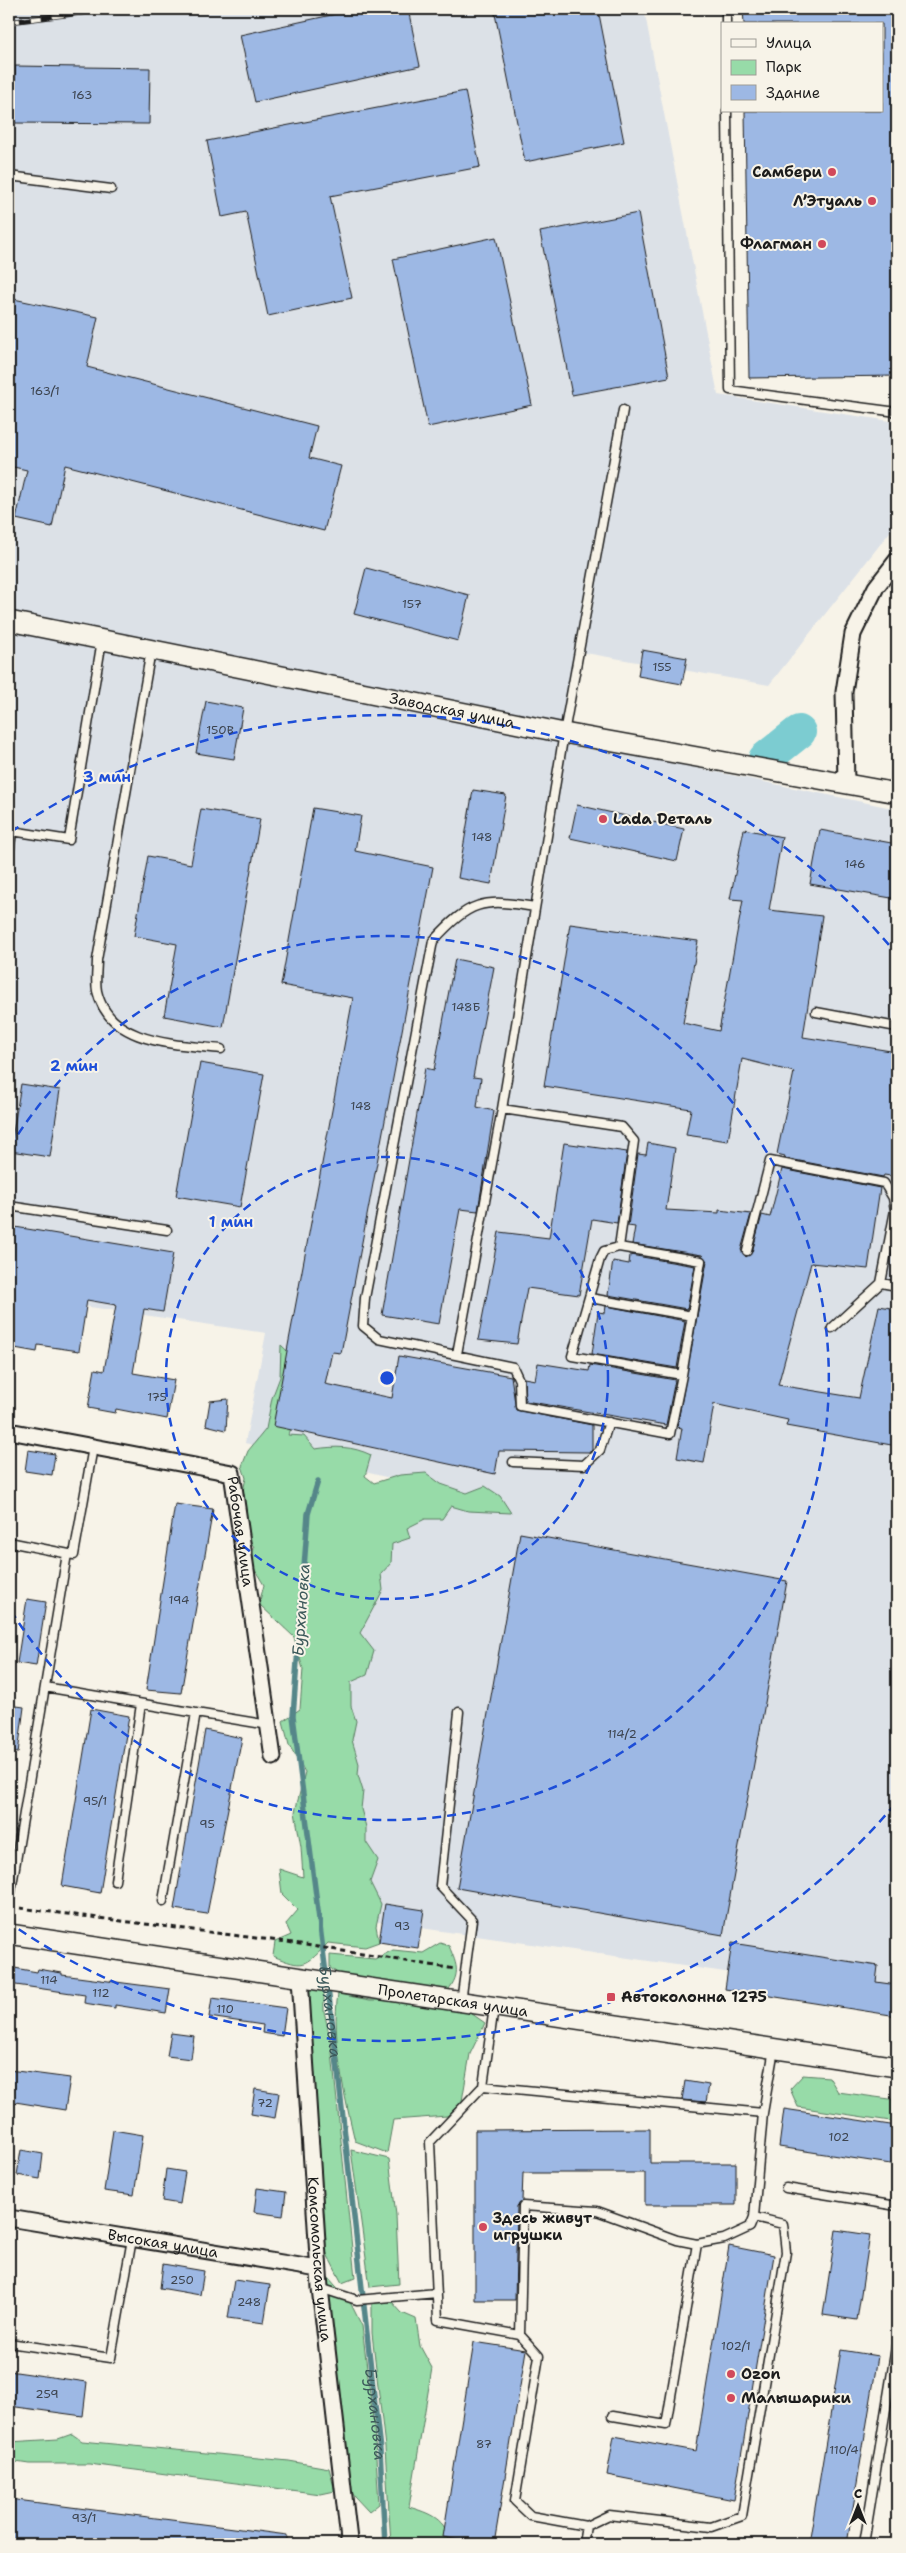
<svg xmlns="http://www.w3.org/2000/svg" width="906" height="2553" font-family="'Shantell Sans',sans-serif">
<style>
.built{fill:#dce1e7}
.green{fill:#97dba8;stroke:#5a7c62}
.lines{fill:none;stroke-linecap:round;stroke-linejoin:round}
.stream{stroke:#558689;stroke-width:5.5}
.river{stroke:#7bccd1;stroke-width:34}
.building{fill:#9db8e4;stroke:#1c1c1c}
.service-casing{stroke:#1c1c1c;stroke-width:11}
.minor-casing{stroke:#1c1c1c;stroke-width:19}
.tertiary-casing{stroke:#1c1c1c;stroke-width:22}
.path{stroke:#1c1c1c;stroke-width:3;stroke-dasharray:5 4;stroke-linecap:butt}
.service{stroke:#f7f3e8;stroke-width:8}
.minor{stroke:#f7f3e8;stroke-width:15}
.tertiary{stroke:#f7f3e8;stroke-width:19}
.rail-casing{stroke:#1c1c1c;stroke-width:5.5}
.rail{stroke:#f7f3e8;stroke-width:4;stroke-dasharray:11;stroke-linecap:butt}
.ring{fill:none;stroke:#1d4ed8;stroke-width:2.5;stroke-dasharray:9 6}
.poi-dot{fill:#d1495b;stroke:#f7f3e8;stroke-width:2}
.labels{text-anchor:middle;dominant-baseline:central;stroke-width:4;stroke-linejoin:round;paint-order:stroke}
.number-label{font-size:12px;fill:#3c434e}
.poi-label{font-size:15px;font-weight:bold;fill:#1c1c1c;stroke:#f7f3e8;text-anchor:start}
.street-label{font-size:15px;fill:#1c1c1c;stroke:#f7f3e8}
.water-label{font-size:16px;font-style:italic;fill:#3d5a5b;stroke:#f7f3e8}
.centre{fill:#1d4ed8;stroke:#f7f3e8;stroke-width:2.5}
.ring-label{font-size:15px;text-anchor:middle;font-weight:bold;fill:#1d4ed8;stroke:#f7f3e8;stroke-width:4;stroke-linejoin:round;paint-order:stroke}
</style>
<rect width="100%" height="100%" fill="#f7f3e8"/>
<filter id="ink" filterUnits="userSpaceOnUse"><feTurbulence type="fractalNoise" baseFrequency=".02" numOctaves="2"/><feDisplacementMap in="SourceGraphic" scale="10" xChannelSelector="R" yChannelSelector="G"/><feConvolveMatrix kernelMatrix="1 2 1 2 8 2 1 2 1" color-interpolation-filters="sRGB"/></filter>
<g filter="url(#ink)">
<path class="built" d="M9 9H644L718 395 897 422V523L769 685 574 651 559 740 897 809V1997L359 1919 323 1698 394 1479 245 1443 266 1333 9 1295Z"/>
<path class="green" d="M281 1345 304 1367 299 1414 288 1435 304 1436 315 1449C336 1446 352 1446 371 1455L365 1476 374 1483 400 1475 426 1473 441 1484 467 1493 485 1486 500 1496 511 1513 468 1511 451 1506 442 1519H425L407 1528 410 1538 392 1544 391 1563 381 1574 383 1590 360 1633 374 1651 367 1675 351 1682V1706L356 1721 352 1740 359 1764 358 1775 363 1791 361 1809 366 1827V1842L378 1860 370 1882 381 1904 376 1926 379 1942 365 1947 328 1943C305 1967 304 1969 273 1956L275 1942 291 1935 286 1924 298 1910 282 1894 279 1869 303 1877 301 1847 295 1812 305 1772 289 1745 283 1721 300 1709 303 1669 294 1637 259 1604 264 1585 252 1565 254 1547 245 1532 242 1495 246 1478 242 1466 248 1451 266 1429 272 1398 280 1377Z
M440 1943 449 1946C458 1967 461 1975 445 1994L342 1976 330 1968V1955L375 1959 393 1950 423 1953Z
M308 1984 324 1987V2011L331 2043 355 2278 342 2283 327 2254 320 2231Z
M338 1994 370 2000H399L468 2011 485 2023 470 2054 462 2101 447 2116 393 2120 387 2153 355 2141C345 2099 331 2036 338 1994Z
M803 2075 829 2077 838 2092 897 2100V2122L798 2107 790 2089Z
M351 2150 389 2159 396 2215 399 2284 370 2287Z
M328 2277 350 2302 362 2326 374 2427 379 2504 369 2512 355 2497 340 2475 333 2414 340 2394 320 2291Z
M392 2302 402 2313 416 2319 420 2346 432 2368 409 2507C429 2513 448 2519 449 2544H391L385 2447 372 2333V2303Z
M72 2434 82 2441 289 2461 329 2468 335 2491 321 2494 89 2464H29L9 2461V2442L58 2439Z"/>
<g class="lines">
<path class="stream" id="s1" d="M318 1481 308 1514 293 1716 333 2028 380 2450 385 2544"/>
<path class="river" d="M765 759 799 732"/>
</g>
<path class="building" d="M359 9H408L420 66 255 102 240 35Z
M494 9H598L624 142 525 162Z
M743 9H897V376L749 378 745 111H882V24H744Z
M15 66 150 68 149 124 15 123Z
M465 91 480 167 330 196 352 298 268 316 246 212 222 217 207 141Z
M638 213 669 377 572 395 540 232Z
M496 237 532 405 428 427 393 259Z
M9 298 98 317 87 367 317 426 309 458 341 466 324 531 65 465 52 527 16 519 27 470 9 466Z
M366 568 469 595 458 641 354 614Z
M642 650 687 658 682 684 638 676Z
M206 701 243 708 234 759 196 753Z
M473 790 506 795 491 884 458 878Z
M577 805 684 829 677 861 570 838Z
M313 808 361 816 355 851 433 867 341 1353 332 1352 325 1384 392 1398 399 1356 511 1376 516 1410 592 1425V1450L590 1452 499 1451 495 1474 273 1426 353 998 281 985Z
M201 809 260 819 223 1027 164 1016 177 944 134 936 148 856 191 864Z
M744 829 782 837 769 910 822 916 803 1037 897 1052V1177L884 1175 883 1177 784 1158 785 1156 777 1154 794 1072 742 1059 728 1141 686 1135 691 1109 544 1086 570 924 698 941 683 1023 719 1031 743 900 730 899Z
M820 830 897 844V899L810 884Z
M455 959 494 967 473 1077 481 1078 477 1107 494 1111 478 1211 460 1209 439 1324 382 1315 425 1068 434 1070Z
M200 1063 264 1074 240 1207 176 1196Z
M21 1084 60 1090 50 1157 10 1151Z
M564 1143 627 1152 617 1223 592 1219 579 1295 527 1288 517 1344 478 1340 499 1232 549 1238Z
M648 1143 675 1148 666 1210 719 1213V1210L751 1214 741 1250 746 1257 752 1252 762 1215 770 1217 782 1169 880 1188 868 1269 811 1263 778 1385 859 1398 879 1306 897 1309V1446L786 1426 788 1420 714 1404 704 1463 677 1458 682 1428 677 1427 707 1261 702 1255 632 1244 635 1227 628 1226 638 1154 646 1155Z
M9 1226 173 1253 163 1312 144 1309 133 1373 174 1380 167 1419 116 1409 115 1413 88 1408 95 1369 104 1371 116 1305 87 1300 79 1351 38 1345 37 1352 9 1347Z
M630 1255 695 1266 687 1309 608 1295 613 1261 629 1264Z
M606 1306 685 1321 677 1368 592 1354 598 1312 605 1313Z
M538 1363 589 1371 590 1365 675 1380 666 1425 525 1401 524 1378 535 1380Z
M228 1399 226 1430 206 1425 210 1401Z
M28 1450 55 1454 52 1475 25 1471Z
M175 1504 213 1509 181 1693 146 1690Z
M520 1533 787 1581 723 1935 457 1888Z
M27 1599 46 1602 36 1666 17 1663Z
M9 1705 24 1707 18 1753 9 1752Z
M91 1709 129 1716 100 1893 62 1886Z
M205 1730 242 1738 207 1914 174 1909Z
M385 1904 424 1910 418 1948 379 1942Z
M732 1943 878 1966 876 1982 897 1985V2016L725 1989Z
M9 1967 37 1972 38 1969 62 1973V1975L170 1989 166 2013 115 2005V2008L84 2003 85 1995 9 1984Z
M212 1998 286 2008 282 2036 262 2033 263 2025 209 2017Z
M171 2033 194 2036 191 2059 167 2056Z
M9 2070 70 2078 65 2110 9 2101Z
M685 2081 709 2085 706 2102 682 2100Z
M255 2089 279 2093 275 2118 251 2114Z
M784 2109 897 2126V2165L779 2147Z
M650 2129V2163H736V2205H645V2173H523L522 2201 517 2206 515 2300H475V2130Z
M113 2130 143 2135 134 2195 104 2191Z
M21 2150 43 2154 40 2179 17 2175Z
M166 2169 185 2172 180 2204 162 2201Z
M257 2188 286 2192 283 2216 254 2212Z
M836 2230 870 2235 857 2320 823 2315Z
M729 2246 774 2255 734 2500 607 2475 614 2436 696 2451Z
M163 2264 204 2271 200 2295 160 2288Z
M234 2280 270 2285 264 2323 228 2318Z
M474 2342 526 2350 494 2544H480L443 2537Z
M841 2350 878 2356 847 2544H809Z
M9 2371 87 2382 83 2416 9 2406Z
M9 2499 287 2535V2544H50L9 2539Z"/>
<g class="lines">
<g class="service-casing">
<path id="service" d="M726 9V24
M727 111 730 390 897 412
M9 176 111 189
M151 650 97 960C97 969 95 981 97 991 109 1045 177 1044 221 1049
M9 854 12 831 69 840 102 640
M535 907C482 898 470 901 433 941L365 1298 363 1326 379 1339 513 1367 519 1380 520 1406 670 1434 682 1375
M816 1012 897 1027
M502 1109 622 1127 634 1141 619 1247 701 1261 682 1375 572 1356 600 1259 604 1251 619 1247
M9 1206 167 1230
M747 1251 770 1161 884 1183 893 1198 895 1210 881 1283
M590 1298 692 1316
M832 1328 881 1283 897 1286
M457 1354 502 1109 564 733 623 410
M513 1462 584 1465 600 1450 609 1422
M9 1542 74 1555 93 1447
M45 1687 196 1713
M459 1712 440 1886 472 1920 461 2002
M115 1881 141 1704
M163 1901 196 1713 269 1725
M9 1903 67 1554
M483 2086 494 2007
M763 2113 483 2086 430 2142 438 2320 520 2335 539 2356 515 2501 531 2516 586 2526 609 2515 711 2527 742 2516 786 2252 783 2224 754 2217 763 2113 774 2049
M786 2188 897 2206
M320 2288 357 2300 437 2293
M520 2335 523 2206 597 2211 677 2240 697 2244
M9 2343 111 2358 132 2239
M613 2416 666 2425 697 2244 724 2239 750 2227 754 2217
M583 2544 586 2526
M864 2544 897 2341"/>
</g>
<g class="minor-casing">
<g id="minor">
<path d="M846 782 844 692 853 634 876 587 897 560"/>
<path id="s2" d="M9 1431 232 1473 273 1757"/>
<path id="s3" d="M300 1978 320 2288 349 2540"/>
<path id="s4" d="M9 2218 318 2269"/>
</g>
</g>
<g class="tertiary-casing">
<g id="tertiary">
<path id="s5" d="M9 621 564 733 897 793"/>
<path id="s6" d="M9 1934 897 2067"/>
</g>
</g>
<path class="path" d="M20 1908 287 1942 455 1969"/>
<use href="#service" class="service"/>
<use href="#minor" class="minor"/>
<use href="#tertiary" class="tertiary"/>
<g class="rail-casing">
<path id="rail" d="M9 22 111 9"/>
</g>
<use href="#rail" class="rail"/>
</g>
</g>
<g class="ring">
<circle cx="387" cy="1378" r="221"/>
<path d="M10 1147A442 442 0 1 1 10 1609"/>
<path d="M895 1804A663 663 0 0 1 11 1924M11 832A663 663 0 0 1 895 952"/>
</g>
<g class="poi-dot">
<circle cx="832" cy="172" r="5"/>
<circle cx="872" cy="201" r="5"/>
<circle cx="822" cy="244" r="5"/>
<circle cx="603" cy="819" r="5"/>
<rect x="606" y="1992" width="10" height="10" rx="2.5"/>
<circle cx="483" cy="2227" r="5"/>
<circle cx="731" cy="2374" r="5"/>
<circle cx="731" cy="2398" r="5"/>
</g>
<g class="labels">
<g class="number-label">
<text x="82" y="95">163</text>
<text x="45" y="391">163/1</text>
<text x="412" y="604">157</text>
<text x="662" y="667">155</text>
<text x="220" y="730">150В</text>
<text x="482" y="837">148</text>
<text x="855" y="864">146</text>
<text x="466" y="1007">148Б</text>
<text x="361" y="1106">148</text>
<text x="157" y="1397">175</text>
<text x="179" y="1600">194</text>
<text x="622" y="1734">114/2</text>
<text x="95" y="1801">95/1</text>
<text x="207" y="1824">95</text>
<text x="402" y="1926">93</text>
<text x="49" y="1980">114</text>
<text x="101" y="1993">112</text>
<text x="225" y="2009">110</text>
<text x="265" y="2103">72</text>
<text x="839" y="2137">102</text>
<text x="182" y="2280">250</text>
<text x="249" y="2302">248</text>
<text x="736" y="2346">102/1</text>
<text x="47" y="2394">259</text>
<text x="484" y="2444">87</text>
<text x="844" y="2450">110/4</text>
<text x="84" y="2518">93/1</text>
</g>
<g class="poi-label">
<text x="822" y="172" text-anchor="end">Самбери</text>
<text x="862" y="201" text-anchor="end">Л’Этуаль</text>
<text x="812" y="244" text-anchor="end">Флагман</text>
<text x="613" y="819">Lada Dеталь</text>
<text x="621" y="1997">Автоколонна 1275</text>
<text x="493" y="2218">Здесь живут<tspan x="493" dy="17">игрушки</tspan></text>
<text x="741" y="2374">Ozon</text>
<text x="741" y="2398">Малышарики</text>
</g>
<g class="street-label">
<text stroke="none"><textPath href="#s5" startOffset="452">Заводская улица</textPath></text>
<text stroke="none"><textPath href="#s2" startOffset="286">Рабочая улица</textPath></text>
<text stroke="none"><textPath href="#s6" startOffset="449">Пролетарская улица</textPath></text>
<text stroke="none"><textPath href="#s4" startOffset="156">Высокая улица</textPath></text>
<text stroke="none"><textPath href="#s3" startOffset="282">Комсомольская улица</textPath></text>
</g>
<g class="water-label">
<text transform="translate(301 1610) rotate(-86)">Бурхановка</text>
<text stroke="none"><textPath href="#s1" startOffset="535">Бурхановка</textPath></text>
<text stroke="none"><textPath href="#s1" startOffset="940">Бурхановка</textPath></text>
</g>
</g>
<circle cx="387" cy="1378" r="8" class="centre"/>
<g class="ring-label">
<text x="107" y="782">3 мин</text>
<text x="74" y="1071">2 мин</text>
<text x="231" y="1227">1 мин</text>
</g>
<rect width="906" height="2553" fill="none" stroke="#f7f3e8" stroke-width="30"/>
<rect x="15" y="15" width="876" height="2523" fill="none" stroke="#1c1c1c" stroke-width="2" filter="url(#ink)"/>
<rect x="721" y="22" width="162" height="90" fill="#f7f3e8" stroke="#9f9d96"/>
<rect x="731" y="39" width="25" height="8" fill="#f7f3e8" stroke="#9f9d96"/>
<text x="766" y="48" font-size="15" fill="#1c1c1c">Улица</text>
<rect x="731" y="60" width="25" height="15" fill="#97dba8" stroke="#9f9d96"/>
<text x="766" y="72" font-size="15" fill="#1c1c1c">Парк</text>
<rect x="731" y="85" width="25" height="15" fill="#9db8e4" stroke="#9f9d96"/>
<text x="766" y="98" font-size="15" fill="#1c1c1c">Здание</text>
<g transform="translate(858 2506)" stroke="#f7f3e8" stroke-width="4" paint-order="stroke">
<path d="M0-4L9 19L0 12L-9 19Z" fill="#1c1c1c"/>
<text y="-8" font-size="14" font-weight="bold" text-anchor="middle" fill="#1c1c1c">С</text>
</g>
</svg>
